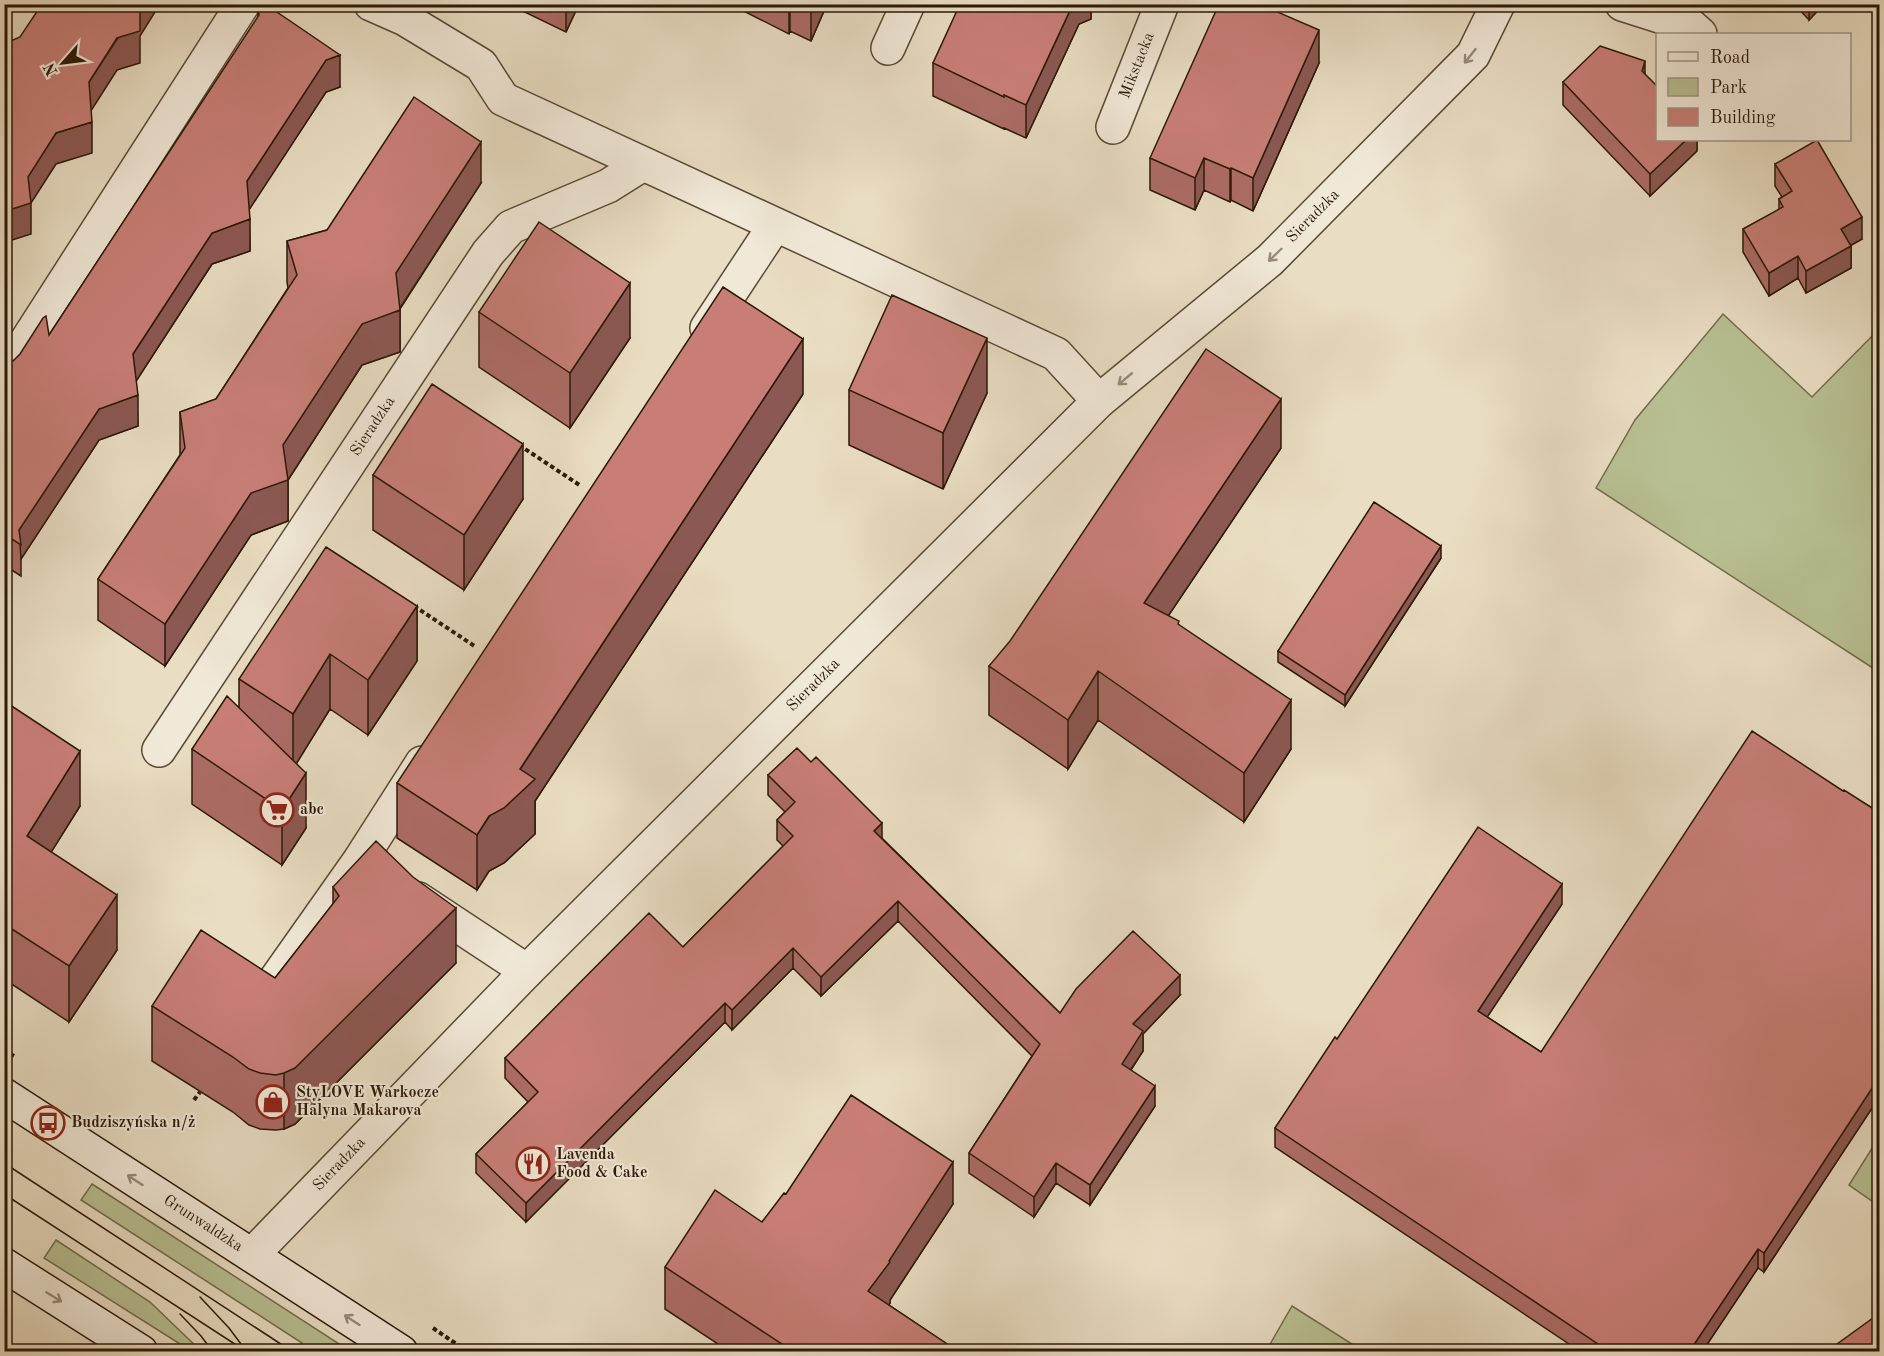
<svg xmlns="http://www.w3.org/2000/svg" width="1884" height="1356" font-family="'Old Standard TT',serif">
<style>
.green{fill:#b8c093;stroke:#726c4d;stroke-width:1.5}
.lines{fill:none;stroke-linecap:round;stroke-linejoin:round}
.street-casing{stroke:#5a4a36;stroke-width:36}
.secondary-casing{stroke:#2b1907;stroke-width:36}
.path{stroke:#2b1907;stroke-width:4;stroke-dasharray:4.5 3;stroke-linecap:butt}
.street{stroke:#f1e9d8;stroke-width:33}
.secondary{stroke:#f1e9d8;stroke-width:33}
.tram{stroke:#2b1907;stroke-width:1.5}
.wall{fill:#ac6c66;stroke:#2b1907;stroke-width:1.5}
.shaded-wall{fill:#8c5853;stroke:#2b1907;stroke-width:1.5}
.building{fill:#c87e77;stroke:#2b1907;stroke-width:1.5}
.oneway{stroke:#988b7a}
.labels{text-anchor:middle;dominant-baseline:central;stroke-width:4.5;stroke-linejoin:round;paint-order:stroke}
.street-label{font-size:16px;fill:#2b1907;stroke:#f1e9d8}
.poi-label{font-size:16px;font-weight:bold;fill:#2b1907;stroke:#f1e9d8;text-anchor:start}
</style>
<rect width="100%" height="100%" fill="#e9ddc3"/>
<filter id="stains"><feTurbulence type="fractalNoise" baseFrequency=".00333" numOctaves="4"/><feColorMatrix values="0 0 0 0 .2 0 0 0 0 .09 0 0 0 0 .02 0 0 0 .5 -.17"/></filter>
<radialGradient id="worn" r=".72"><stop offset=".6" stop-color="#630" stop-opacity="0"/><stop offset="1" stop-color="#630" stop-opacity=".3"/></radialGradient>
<path class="green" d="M1723 314 1812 397 1879 329V672L1596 488 1635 420Z
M1879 1137 1880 1206H1879L1849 1185Z
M92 1184 350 1351H297L302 1343 81 1200Z
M56 1240 150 1302 201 1351H191L44 1258Z
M1292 1306 1363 1351H1269V1346Z"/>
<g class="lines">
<g class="street-casing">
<g id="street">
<path d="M371 4 405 19 481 65 503 99 1056 354 1099 401"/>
<path d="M1622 4 1691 26 1700 34"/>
<path d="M888 48 908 4"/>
<path id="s1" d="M1113 127 1162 4"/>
<path d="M707 328 775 225"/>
<path d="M4 376 243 4"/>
<path id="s2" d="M159 750 488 253 511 227 608 186 643 164"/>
<path d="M418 899 527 971"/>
<path d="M269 989 360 860 422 763"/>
<path id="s3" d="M252 1255 527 971 1099 401 1270 260 1473 55 1498 4"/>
</g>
</g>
<g class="secondary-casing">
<g id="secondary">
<path id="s4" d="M4 1095 401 1352"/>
<path d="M4 1265 141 1352"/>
</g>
</g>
<path class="path" d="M519 445 581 486
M414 606 476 647
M4 1050 14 1056
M194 1100 200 1092
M433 1328 468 1352"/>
<use href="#street" class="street"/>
<use href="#secondary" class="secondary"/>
<path class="tram" d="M4 1163 293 1352
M4 1194 247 1352
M200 1297 229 1328 241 1344
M180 1314 201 1336 213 1352"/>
</g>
<path class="wall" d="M258 4H265L340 87 326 92 249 209 250 251 212 264 136 381 138 426 99 440 21 559V576L4 565V363L13 361 49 335 258 18Z
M508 4H579L566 32Z
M730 4H827L811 41 790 31 789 34Z
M1091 4V19L1079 24 1026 138 1004 128V129L933 96V63Z
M1794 4H1824L1809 20Z
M1319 63 1253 211 1231 200 1230 202 1204 190 1195 210 1150 190V158Z
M1645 75 1697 140V151L1650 196 1563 105V82Z
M1775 164 1862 239 1851 245V268L1806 293 1798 278 1769 296 1743 252V229L1779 210V199L1782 197 1775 186Z
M481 183 400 309V352L362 365 288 480V521L251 535 165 666 98 620V579L180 455V412L216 399 288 288 287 282V241L327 230Z
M479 312 630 338 570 428 479 367Z
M849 390 987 393 943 489 849 445Z
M803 394 535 801V834L504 863 489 871 477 890 397 838V783Z
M1281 448 1168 616 1179 625 1291 749 1244 822 1098 720 1068 769 989 715V666Z
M373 475 523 499 464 590 373 530Z
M1441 558 1345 706 1278 662V651Z
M417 606V661L368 735 330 709 296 764 306 828 282 865 192 804V749L239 707V679Z
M4 701 80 806 51 852 117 950 69 1022 4 979Z
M768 775 882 838 1060 1013 1180 995 1143 1034V1051L1131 1070 1155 1106 1090 1205 1056 1183 1034 1217 969 1173V1153L1032 1056 898 921 821 996 793 968 732 1030 725 1022 526 1222 476 1173V1154L528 1102 505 1078V1058L683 947 783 846 777 840V820L785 812 768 795Z
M1843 791 1880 813V1096L1764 1272 1758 1268 1702 1352H1581L1275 1147V1128L1337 1039 1562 904 1487 1017 1541 1052Z
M333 887 456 963 295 1124 284 1129 276 1130 260 1129 249 1125 233 1112 152 1061V1006L275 978 333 904Z
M786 1194 953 1204 890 1300V1303L889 1305 959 1352H730L665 1309V1267L762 1222Z"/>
<path class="shaded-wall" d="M140 4H160L140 36V63L117 70 89 114V82Z
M566 4H579L566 32Z
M789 4H790V31L789 34Z
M812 4H827L811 41V8Z
M1073 4H1091V19L1079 24 1026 138V105Z
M1809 4H1824L1809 20Z
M1319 30V63L1253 211V178Z
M340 55V87L326 92 247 213V181L326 60Z
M1645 61V83L1642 71Z
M92 122V153L56 164 31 203V234L6 242 4 245V213L56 133Z
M1686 140H1697V151L1650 196V174Z
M481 142V183L398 311 400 310V352L362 365 288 480V521L251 535 165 666V624Z
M1204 158V190L1195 210V178Z
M1231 168V200L1230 202V169Z
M1862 217V239L1841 251V229Z
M250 219V251L212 264 133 386V354L212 233Z
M1851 246V268L1806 293V271Z
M1798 256V278L1769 296V273Z
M630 283V338L570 428V373Z
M987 338V393L943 489V433Z
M803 339V394L535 801V834L504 863 489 871 477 890V835Z
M138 395V426L99 440 21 559 19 530 99 409Z
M1281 399V448L1144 652V603Z
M523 444V499L464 590V535Z
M1441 546V558L1345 706V695Z
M417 606V661L368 735V680Z
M330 654V709L293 769V714Z
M1098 671V720L1068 769V720Z
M1291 700V749L1244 822V773Z
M80 751V806L27 891V836Z
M306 773V828L282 865V810Z
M882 823V843L874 831Z
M1562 884V904L1478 1031V1011Z
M117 895V950L69 1022V966Z
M898 901V921L821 996V977Z
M456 908V963L295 1124 284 1129V1073Z
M793 948V968L732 1030V1010Z
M1180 975V995L1143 1034V1051L1122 1083V1064L1133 1024Z
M725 1003V1022L526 1222V1203Z
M1880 1076V1096L1764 1272V1253Z
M1155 1086V1106L1090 1205V1185Z
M953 1162V1204L890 1300V1303L868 1333V1291Z
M1056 1163V1183L1034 1217V1197Z
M1758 1249V1268L1702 1352H1689Z"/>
<path class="building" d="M42 4H140V31L117 38 89 82 92 122 56 133 28 177 31 203 6 211 4 213V44L20 37Z
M258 4H265L340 55 326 60 247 181 250 219 212 233 133 354 138 395 99 409 19 530 21 545 4 534V406L9 398 4 395V363L13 361 20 354 43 318 46 316 49 335 259 15Z
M803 4H812L811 8Z
M960 4H1073L1026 105 1004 95V97L933 63Z
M1219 4H1259L1319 30 1253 178 1231 168 1230 169 1204 158 1195 178 1150 158Z
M1600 46 1645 61 1642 71 1658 87V140H1686L1650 174 1563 82Z
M414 97 481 142 396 273 400 310 362 324 283 445 288 480 251 493 165 624 98 579 185 448 180 412 216 399 297 275 287 241 327 230Z
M1817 140 1862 217 1841 229 1851 246 1806 271 1798 256 1769 273 1743 229 1783 207 1779 199 1792 191 1775 164Z
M539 222 630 283 570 373 479 312Z
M723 287 803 339 520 769 535 779 504 808 489 816 477 835 397 783Z
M892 295 987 338 943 433 849 390Z
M1206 349 1281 399 1144 603 1179 621 1178 624 1291 700 1244 773 1098 671 1068 720 989 666 1010 641Z
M432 384 523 444 464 535 373 475Z
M1374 502 1441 546 1345 695 1278 651Z
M326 547 417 606 368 680 330 654 293 714 239 679Z
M227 696 306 773 282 810 192 749Z
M4 701 80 751 27 836 117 895 69 966 4 924Z
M1752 731 1843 791 1844 790 1880 813V1076L1764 1253 1758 1249 1689 1352H1610L1275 1128 1335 1037 1337 1039 1478 827 1562 884 1478 1011 1541 1052Z
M797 748 811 762 816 757 882 823 874 831 1060 1013 1076 989 1133 931 1180 975 1133 1024 1143 1031 1122 1064 1155 1086 1090 1185 1056 1163 1034 1197 969 1153 1040 1044 898 901 821 977 793 948 732 1010 725 1003 526 1203 476 1154 538 1092 505 1058 649 913 683 947 793 836 777 820 795 802 768 775Z
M376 841 413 877 456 908 295 1068 284 1073 276 1075 260 1073 249 1069 233 1057 152 1006 201 930 275 978 339 896 333 887Z
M851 1095 953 1162 889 1261 890 1262 868 1291 959 1352H794L665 1267 715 1190 762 1222 784 1193 786 1194Z
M1880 1313V1352H1826Z"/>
<defs><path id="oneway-shaft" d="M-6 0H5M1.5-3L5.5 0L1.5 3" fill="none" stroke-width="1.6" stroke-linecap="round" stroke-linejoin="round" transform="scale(1.5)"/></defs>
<g class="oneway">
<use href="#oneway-shaft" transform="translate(1470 56) rotate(128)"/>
<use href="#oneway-shaft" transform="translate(1275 255) rotate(136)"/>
<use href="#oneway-shaft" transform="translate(1125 379) rotate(140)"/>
<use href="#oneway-shaft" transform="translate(135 1180) rotate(-147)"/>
<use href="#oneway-shaft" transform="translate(54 1297) rotate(32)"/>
<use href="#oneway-shaft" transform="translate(352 1320) rotate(-147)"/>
</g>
<defs>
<g id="supermarket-ring" transform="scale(1.725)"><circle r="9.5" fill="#f1e9d8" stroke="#8f2418" stroke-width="1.5"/><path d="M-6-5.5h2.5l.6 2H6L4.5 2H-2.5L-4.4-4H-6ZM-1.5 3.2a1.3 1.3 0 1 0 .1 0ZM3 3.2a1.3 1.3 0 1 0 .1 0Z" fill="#8f2418"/></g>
<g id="shop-ring" transform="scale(1.725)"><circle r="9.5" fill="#f1e9d8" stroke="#8f2418" stroke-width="1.5"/><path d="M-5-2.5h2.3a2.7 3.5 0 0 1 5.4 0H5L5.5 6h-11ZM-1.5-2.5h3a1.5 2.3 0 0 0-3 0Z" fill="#8f2418"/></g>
<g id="bus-ring" transform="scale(1.725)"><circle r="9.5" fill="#f1e9d8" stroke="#8f2418" stroke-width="1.5"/><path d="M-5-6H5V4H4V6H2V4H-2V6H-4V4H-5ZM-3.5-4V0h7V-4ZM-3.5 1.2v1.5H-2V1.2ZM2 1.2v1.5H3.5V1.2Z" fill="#8f2418"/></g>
<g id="restaurant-ring" transform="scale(1.725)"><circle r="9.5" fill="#f1e9d8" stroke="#8f2418" stroke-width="1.5"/><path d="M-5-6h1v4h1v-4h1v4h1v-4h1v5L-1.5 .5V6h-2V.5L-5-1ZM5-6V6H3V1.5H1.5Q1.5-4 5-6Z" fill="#8f2418"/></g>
</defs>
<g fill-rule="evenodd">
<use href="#supermarket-ring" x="277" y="810"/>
<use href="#shop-ring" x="273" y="1102"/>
<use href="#bus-ring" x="48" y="1123"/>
<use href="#restaurant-ring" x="533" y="1164"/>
</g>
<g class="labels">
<g class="street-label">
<text stroke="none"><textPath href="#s1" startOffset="66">Mikstacka</textPath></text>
<text stroke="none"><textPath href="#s3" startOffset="1486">Sieradzka</textPath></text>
<text stroke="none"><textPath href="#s2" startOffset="388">Sieradzka</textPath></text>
<text stroke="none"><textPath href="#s3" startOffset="800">Sieradzka</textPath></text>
<text stroke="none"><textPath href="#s3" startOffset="126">Sieradzka</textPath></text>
<text stroke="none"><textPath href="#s4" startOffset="237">Grunwaldzka</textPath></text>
</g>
<g class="poi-label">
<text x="300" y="810">abc</text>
<text x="296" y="1093">StyLOVE Warkocze<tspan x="296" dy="18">Halyna Makarova</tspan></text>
<text x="71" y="1123">Budziszyńska n/ż</text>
<text x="556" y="1155">Lavenda<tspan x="556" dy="18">Food &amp; Cake</tspan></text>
</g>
</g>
<rect width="1884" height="1356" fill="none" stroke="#e9ddc3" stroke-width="24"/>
<rect x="6" y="6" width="1872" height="1344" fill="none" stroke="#2b1907" stroke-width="3"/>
<rect x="12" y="12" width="1860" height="1332" fill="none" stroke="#2b1907" stroke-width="1.5"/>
<rect x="1656" y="33" width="195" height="108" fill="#f1e9d8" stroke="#a29684" stroke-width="1.5"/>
<rect x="1668" y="52" width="30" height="9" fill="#f1e9d8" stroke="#a29684" stroke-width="1.5"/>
<text x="1710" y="63" font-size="18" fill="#2b1907">Road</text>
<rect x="1668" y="78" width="30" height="18" fill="#b8c093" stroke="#a29684" stroke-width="1.5"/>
<text x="1710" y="93" font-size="18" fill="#2b1907">Park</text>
<rect x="1668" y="108" width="30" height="18" fill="#c87e77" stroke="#a29684" stroke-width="1.5"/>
<text x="1710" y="123" font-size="18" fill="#2b1907">Building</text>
<g transform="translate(63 63) rotate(242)" stroke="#f1e9d8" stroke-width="4.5" paint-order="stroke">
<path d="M0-4.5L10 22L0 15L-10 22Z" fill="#2b1907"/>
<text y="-9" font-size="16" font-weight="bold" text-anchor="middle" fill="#2b1907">N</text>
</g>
<rect width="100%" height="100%" filter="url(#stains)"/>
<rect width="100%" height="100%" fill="url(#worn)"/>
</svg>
